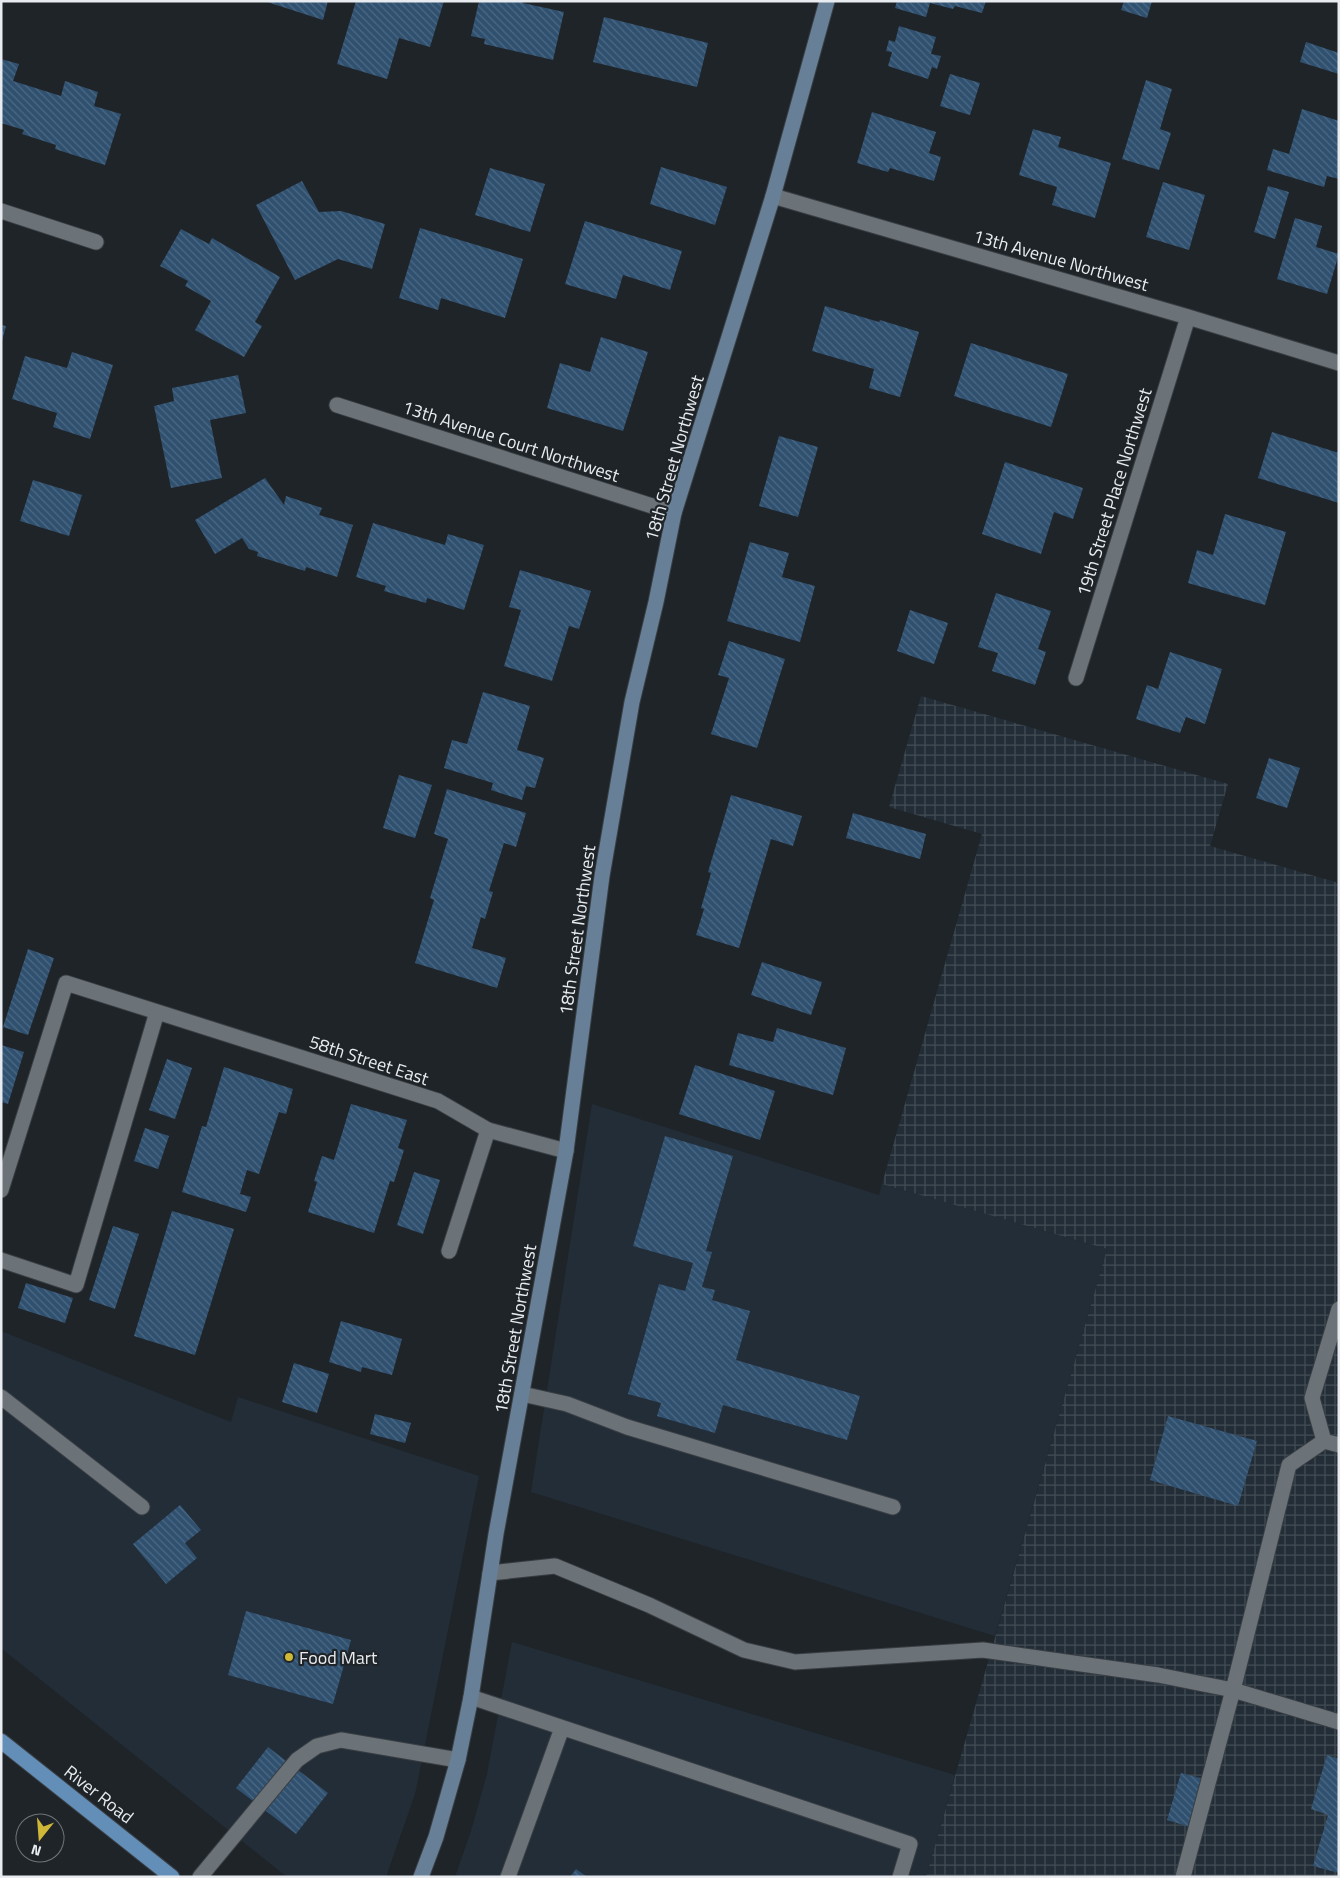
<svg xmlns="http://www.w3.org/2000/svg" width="1340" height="1878" font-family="'Titillium Web',sans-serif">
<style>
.built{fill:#232d37}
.industrial{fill:url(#industrial-grid)}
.building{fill:url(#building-back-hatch)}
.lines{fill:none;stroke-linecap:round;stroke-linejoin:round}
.lane-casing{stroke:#393e43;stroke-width:17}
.street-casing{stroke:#393e43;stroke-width:17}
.secondary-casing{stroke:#393e43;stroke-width:17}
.primary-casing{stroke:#393e43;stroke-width:17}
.lane{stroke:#6b7278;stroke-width:15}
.street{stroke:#6b7278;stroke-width:15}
.secondary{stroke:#678098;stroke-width:15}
.primary{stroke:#638eb7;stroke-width:15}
.poi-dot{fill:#cfb837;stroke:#1f2429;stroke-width:2}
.labels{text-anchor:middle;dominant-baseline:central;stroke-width:4.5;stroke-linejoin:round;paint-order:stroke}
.street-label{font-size:18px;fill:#e8ecf0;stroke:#1f2429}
.poi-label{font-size:18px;fill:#e8ecf0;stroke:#1f2429;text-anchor:start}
</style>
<defs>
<pattern id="industrial-grid" width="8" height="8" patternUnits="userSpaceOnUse" patternTransform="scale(1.25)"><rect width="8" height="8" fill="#232d37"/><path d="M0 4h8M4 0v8" fill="none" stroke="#434c54"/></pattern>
<pattern id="building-back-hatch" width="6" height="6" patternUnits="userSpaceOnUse" patternTransform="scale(1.25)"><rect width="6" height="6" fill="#2f506f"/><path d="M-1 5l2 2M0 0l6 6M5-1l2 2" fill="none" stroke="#4d6984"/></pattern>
</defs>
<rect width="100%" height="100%" fill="#1f2429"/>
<path class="built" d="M592 1104 879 1195 882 1184 1107 1249 995 1636 531 1492Z
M1 1331 231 1422 238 1397 479 1476 415 1794 386 1877H287L1 1648Z
M512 1642 955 1775 926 1877H455L471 1831 487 1774Z"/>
<path class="industrial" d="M921 696 1228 784 1210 846 1339 883V1877H926L1107 1249 882 1184 982 834 889 807Z"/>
<path class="building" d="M264 1H328L323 20Z
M356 1H444L430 47 399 38 387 79 337 64Z
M479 1H523V3L564 12 553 60 484 44 485 39 471 36Z
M897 1H986L982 13 955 6 953 9 930 3 926 17 895 8Z
M1124 1H1152L1147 18 1121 10Z
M604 17 708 43 697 87 593 62Z
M899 26 936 37 931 54 941 56 937 69 932 67 928 79 888 66 892 52 886 51 889 40 895 42Z
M1306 42 1339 53V74L1300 62Z
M1 59 19 64 13 81 61 96 65 81 98 92 94 106 121 114 105 165 55 149 56 145 22 134 24 130 1 123Z
M950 74 980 83 970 115 940 106Z
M1146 80 1172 89 1160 129 1171 133 1159 170 1122 159Z
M1302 109 1339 121V179L1327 176 1324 187 1267 170 1273 149 1289 154Z
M872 112 936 132 929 153 941 157 934 181 890 168 888 172 857 163Z
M1033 129 1061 137 1058 147 1111 163 1095 218 1052 205 1057 187 1019 175Z
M661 167 727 187 715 225 650 204Z
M490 168 545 184 530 232 475 215Z
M302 181 319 212 341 211 385 224 372 269 338 259 295 280 256 205Z
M1163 182 1205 195 1189 250 1146 237Z
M1268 186 1289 192 1275 239 1254 232Z
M1295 218 1322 226 1316 247 1339 254 1327 294 1277 279Z
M585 221 682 251 670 290 623 275 616 299 565 284Z
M420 228 523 259 505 318 441 298 438 310 399 298Z
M181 229 209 244 212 238 280 277 255 322 262 326 244 357 195 330 211 301 185 286 188 281 160 266Z
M825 306 879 322 880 320 919 332 900 397 869 388 874 369 812 351Z
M1 325 6 326 2 341H1Z
M601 337 648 352 623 431 547 408 560 363 590 372Z
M971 343 1068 374 1051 427 954 396Z
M72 352 113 365 90 439 53 427 57 413 12 399 25 356 67 368Z
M238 375 246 413 210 420 222 478 171 488 154 406 174 401 172 388Z
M1272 432 1339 453V503L1258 478Z
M779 436 818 447 798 517 759 506Z
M1005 462 1083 488 1073 519 1054 512 1041 554 982 534Z
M265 478 284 505 286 496 322 508 319 515 353 525 337 577 306 567 305 571 257 556 258 552 249 549 242 538 215 554 195 520Z
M33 480 82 495 69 536 20 521Z
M1225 514 1286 532 1265 605 1188 583 1197 550 1213 555Z
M373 523 445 545 448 534 484 545 464 610 427 598 426 603 384 591 386 586 356 577Z
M750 542 789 553 782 577 815 586 800 642 727 621Z
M520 570 591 591 579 629 569 626 552 681 504 666 521 610 509 607Z
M996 593 1051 611 1038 649 1046 652 1035 685 992 671 998 653 978 647Z
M910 610 948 623 934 664 897 651Z
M729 641 785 659 757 748 711 734 729 678 718 675Z
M1170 652 1222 669 1205 724 1186 717 1180 733 1136 719 1147 685 1158 689Z
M483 692 530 706 517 750 544 758 535 788 526 786 522 800 491 790 493 783 444 768 452 740 467 744Z
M1269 758 1300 768 1287 808 1256 798Z
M399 775 432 785 415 838 383 828Z
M447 789 526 813 516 847 504 843 489 891 493 892 485 919 481 917 472 948 506 958 497 988 415 963 434 900 430 898 448 839 434 834Z
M731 795 802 816 793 846 771 839 739 948 696 935 704 909 701 908 711 873 708 872Z
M853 813 926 834 920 859 846 838Z
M28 949 54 958 28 1035 3 1027Z
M762 962 822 982 811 1015 751 995Z
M777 1028 846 1048 833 1095 729 1065 738 1033 773 1042Z
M1 1045 24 1052 8 1104 1 1102Z
M167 1059 192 1068 175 1119 149 1110Z
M695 1065 775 1091 760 1140 679 1114Z
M224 1067 293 1089 286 1114 279 1112 259 1174 247 1170 240 1194 251 1197 246 1212 182 1192 202 1126 206 1127Z
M351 1104 407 1120 398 1148 404 1150 394 1182 390 1181 374 1233 308 1212 317 1182 314 1181 322 1156 334 1160Z
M145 1128 169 1136 158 1169 134 1161Z
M665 1136 733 1156 706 1251 712 1252 702 1287 715 1290 712 1300 750 1311 736 1360 860 1396 847 1440 723 1405 715 1433 657 1416 661 1403 628 1394 659 1284 685 1291 693 1263 633 1246Z
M414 1172 440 1180 423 1234 397 1225Z
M172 1211 234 1229 195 1355 134 1336Z
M113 1226 139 1234 115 1309 89 1300Z
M26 1283 73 1298 65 1323 18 1308Z
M341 1321 402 1339 392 1375 362 1367 361 1372 329 1362Z
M294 1363 329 1374 317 1413 282 1402Z
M375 1414 411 1423 405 1443 370 1434Z
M1168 1416 1257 1441 1238 1506 1150 1480Z
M180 1505 201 1530 185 1543 197 1558 166 1584 133 1544Z
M246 1611 351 1640 333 1704 228 1675Z
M268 1747 328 1793 296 1834 236 1788Z
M1327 1755 1339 1759V1873L1313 1866 1328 1815 1311 1809Z
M1181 1773 1204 1779 1190 1827 1167 1820Z
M576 1869 587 1877H570Z"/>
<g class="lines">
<g class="lane-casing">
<path id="lane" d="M449 1251 488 1130
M522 1394 567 1404 627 1427 893 1507
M1 1397 142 1507
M1324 1441 1312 1398 1339 1309
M490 1573 555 1566 649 1605 744 1650 795 1662 983 1650 1158 1675 1233 1690 1339 1722
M471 1697 910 1844 900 1877
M200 1877 297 1760 317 1746 341 1740 458 1760
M508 1877 562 1728
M1183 1877 1233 1690 1289 1465 1324 1441 1339 1445"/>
</g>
<g class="street-casing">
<path id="street" d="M773 196 1188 317 1339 363
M1 211 96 242
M337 405 674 513
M1076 678 1188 317
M1 1190 66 983 438 1101 488 1130 566 1151
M1 1260 76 1285 157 1012"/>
</g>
<g class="secondary-casing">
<path id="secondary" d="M421 1877 436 1837 458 1760 471 1697 496 1534 566 1151 602 876 632 702 656 602 674 513 773 196 827 1"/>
</g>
<g class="primary-casing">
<path id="primary" d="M1 1741 172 1877"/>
</g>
<use href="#lane" class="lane"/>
<use href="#street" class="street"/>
<use href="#secondary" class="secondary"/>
<use href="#primary" class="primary"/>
</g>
<circle class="poi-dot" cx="289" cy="1657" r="5"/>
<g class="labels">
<g class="street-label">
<text transform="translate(1061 260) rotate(16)">13th Avenue Northwest</text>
<text transform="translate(511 441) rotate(18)">13th Avenue Court Northwest</text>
<text transform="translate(674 458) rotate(-74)">18th Street Northwest</text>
<text transform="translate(1114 492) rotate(-73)">19th Street Place Northwest</text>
<text transform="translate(577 930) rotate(-82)">18th Street Northwest</text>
<text transform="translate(369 1060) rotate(18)">58th Street East</text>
<text transform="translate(515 1329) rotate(-80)">18th Street Northwest</text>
<text transform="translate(99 1794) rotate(38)">River Road</text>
</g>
<g class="poi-label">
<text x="299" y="1657">Food Mart</text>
</g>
</g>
<rect width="1340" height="1878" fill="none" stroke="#e8ecf0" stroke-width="5"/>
<g transform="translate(40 1838) rotate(197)"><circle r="24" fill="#1f2429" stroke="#6f7479"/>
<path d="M0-4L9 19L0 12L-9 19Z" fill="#cfb837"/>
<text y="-8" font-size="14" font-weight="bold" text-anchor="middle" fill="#e8ecf0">N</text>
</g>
</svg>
